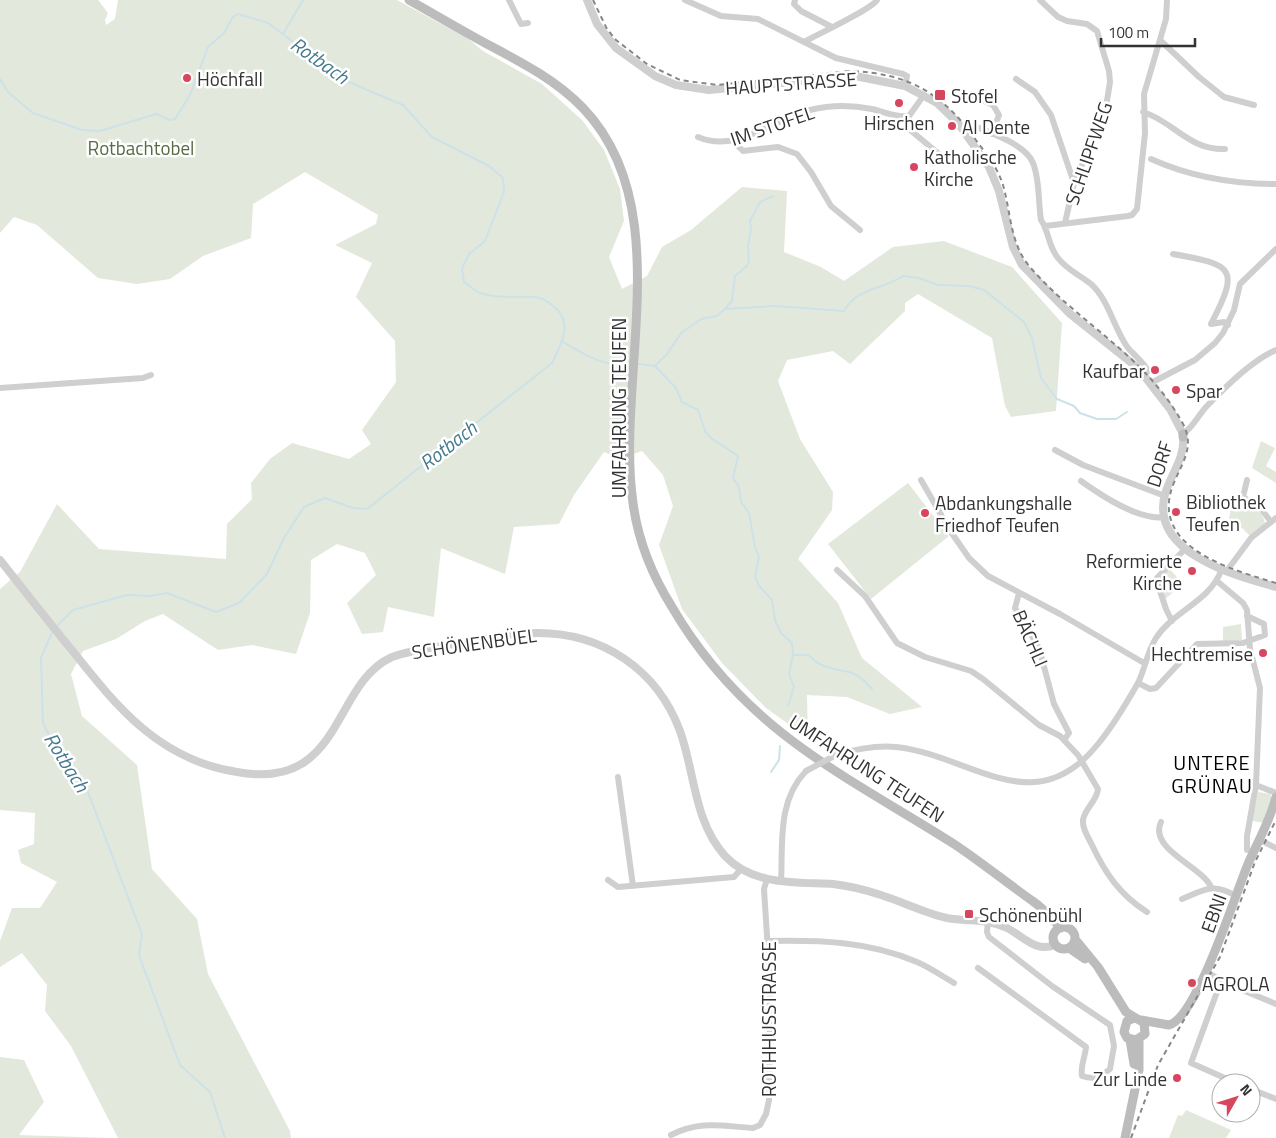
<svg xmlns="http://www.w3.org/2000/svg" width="1276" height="1138" font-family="'Titillium Web',sans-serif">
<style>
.green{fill:#e3e8dc}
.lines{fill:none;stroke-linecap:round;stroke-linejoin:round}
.stream{stroke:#cde1e9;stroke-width:2}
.minor{stroke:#cfcfcf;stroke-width:6}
.tertiary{stroke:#cfcfcf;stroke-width:8}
.secondary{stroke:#bcbcbc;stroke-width:9}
.rail{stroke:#878787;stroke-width:2;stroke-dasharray:5 4;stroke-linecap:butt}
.minor-bridge{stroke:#cfcfcf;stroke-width:6}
.poi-dot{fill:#d8455e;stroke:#fff;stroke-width:2}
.labels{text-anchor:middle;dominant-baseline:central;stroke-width:5;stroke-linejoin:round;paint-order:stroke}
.poi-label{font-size:19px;fill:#323232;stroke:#fff;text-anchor:start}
.street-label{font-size:19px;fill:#323232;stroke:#fff}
.park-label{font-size:19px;fill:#596b42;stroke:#fff}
.water-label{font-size:20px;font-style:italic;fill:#457a8f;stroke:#fff}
.neighbourhood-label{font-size:20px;letter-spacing:1px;fill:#000;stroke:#fff}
</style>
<rect width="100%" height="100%" fill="#fff"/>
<path class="green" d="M0 0H98L108 13 105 20 106 25 115 19 118 0H397L467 38 483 51 542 84 582 120 604 150 620 189 624 221 609 257 622 289 647 276 662 247 691 230 742 187 787 191 784 252 821 267 844 281 893 247 944 241 1012 267 1062 323 1056 411 1011 417 1005 406 992 338 918 294 905 303V311L850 364 833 351 787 360 778 381 800 439 833 492 832 510 798 559 838 603 862 658 922 707 890 714 847 697 807 695 808 738 766 708 722 663 682 609 659 545 673 506 663 475 642 451 620 459 604 452 574 495 559 524 514 527 505 574 441 548 434 617 388 607 383 632 362 634 347 603 376 575 365 553 337 544 311 560 310 613 296 654 252 645 218 650 163 614 145 621 116 639 83 651 71 674 82 716 137 765 152 869 197 919 208 974 290 1131 291 1138H118L71 1046 45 1011 47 985 22 953 0 967V941L12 908H40L57 882 21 863 18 850 34 844 35 813 0 810V589L20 572 57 504 99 549 226 559 227 524 252 499 251 483 270 459 292 443 349 459 371 444 362 430 396 382 395 341 356 297 372 263 335 245 376 224 378 215 305 172 253 204 251 238 203 256 170 279 137 284 98 278 37 225 14 217 0 233Z
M1261 441 1275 448 1266 466 1276 472V483L1252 468Z
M908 483 949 536 871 599 828 544Z
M1233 499C1246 503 1262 508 1265 523L1250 536 1242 528 1238 532 1229 518Z
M1169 568 1183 584 1164 600 1158 580Z
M1241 624 1242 640 1223 641V627Z
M1258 792 1270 794 1272 798 1265 823 1252 821Z
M0 1057 24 1060 44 1102 19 1135 109 1138H0Z
M1186 1110 1231 1130 1226 1138H1169L1178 1115 1182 1116Z"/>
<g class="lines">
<path class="stream" d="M283 34 303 0
M0 79 8 92 33 113 82 130 100 131 156 114 170 120 175 119 190 95 208 47 224 33 233 17 238 14 268 23 344 80 403 105 432 137 489 166 503 178 504 192 485 241 469 254 462 268 464 282C469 285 475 291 480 293 498 299 516 296 534 297 540 297 547 301 552 305 574 320 562 344 552 363L367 509 353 508 325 498 304 507 284 538 267 574 239 603 216 612 167 593 150 596 127 595 73 610 56 627
M726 308 732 301 735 276 747 266 749 261 748 247 751 229 750 221 760 202 773 196
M563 342C585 355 604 367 630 365
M638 364 655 366 667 354 681 333 701 319 717 316 725 309 775 306 844 311C856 288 884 289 903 276L919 278 938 285 969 286 984 290 1024 322 1032 338 1041 378 1057 399 1074 406 1080 413 1097 419H1116L1127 412
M655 366 676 388 682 402 698 410 705 431 711 438 738 456 733 478 739 487 741 502 749 513 755 547 759 557 755 577 759 586 772 600 775 620 781 633 792 643 793 655C819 653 807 660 824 666 848 675 852 666 872 689
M53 630 41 658 43 723 56 750 86 787 142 934 139 955 180 1065 210 1092 225 1138
M788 706 794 687 789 674 793 655
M771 772 779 760 780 746"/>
<path class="minor" d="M509 0 521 24 528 23
M685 0 721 16 758 19 836 58 903 74 907 76 905 86
M795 0 794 4 801 11 830 26
M1040 0 1058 17 1067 21 1087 24 1097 31 1109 71 1110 82 1105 113 1074 183 1065 223
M1160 40 1199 77 1224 97 1254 105
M804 42C818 34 872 9 877 0
M1016 79 1035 92 1051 115 1074 183
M975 97 993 105 999 115 992 134
M1143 112C1173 121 1188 150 1225 149
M909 116V129L939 154
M961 127 969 124C986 131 1026 144 1033 163 1040 180 1038 202 1041 220 1049 231 1048 246 1058 258 1067 270 1080 275 1091 284 1109 300 1114 329 1128 348 1135 356 1144 362 1148 371L1144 375
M698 137C737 154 773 119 810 110 830 105 852 105 872 109 885 112 896 118 909 116L924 95
M739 141V147L743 151 778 147 797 154 811 172 831 206 860 230
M1151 159C1191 177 1232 184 1276 184
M1045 226 1128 216 1132 215 1137 209 1145 133 1144 94 1166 19 1167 0
M1173 254C1234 265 1240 268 1211 324L1224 322 1228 325
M1151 383 1195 360 1215 343 1223 333 1234 310 1240 284 1276 249
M0 388 143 378 151 375
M1183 434C1193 427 1198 416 1206 407 1224 388 1252 360 1276 350
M1055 450 1083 465 1165 496
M921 480 951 532 969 558 988 576 1060 614 1144 663
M1247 480 1243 497 1262 510 1271 522
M1081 481C1102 496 1139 521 1165 517
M837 570 865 596 897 643 925 657 971 671 983 679 1039 725 1060 736 1078 755 1098 789C1097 801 1085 808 1083 820 1082 828 1088 837 1092 845 1105 873 1120 895 1147 912
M1226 572 1251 538 1276 518
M1217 581 1243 603 1247 610 1250 649 1260 688 1256 785 1276 793
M1019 593 1015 608 1039 648 1054 704 1069 733 1064 740
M1172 621 1166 609 1156 579 1186 548
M1138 683 1150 689 1156 688 1197 644 1243 643 1265 635 1264 624 1247 616
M836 755C856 749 875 745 896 747 971 755 1034 824 1098 744 1113 726 1126 704 1138 683 1145 669 1147 652 1156 638 1173 611 1209 602 1221 571
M618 777 633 886
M1161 822C1148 849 1203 867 1211 887
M1260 840 1276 848
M1247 850V836L1256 785
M608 880 618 887 734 877 741 869
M781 882C783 843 777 801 806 771
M1182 899C1204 890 1213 882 1236 896
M768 941C819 940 868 941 917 962 929 967 942 976 954 983
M978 968 1086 1047C1085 1058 1080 1066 1082 1076 1095 1080 1100 1077 1110 1069L1114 1046 1110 1025 1052 986 989 937 987 932 988 921
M1206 971 1223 982 1276 1004
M1221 981 1191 1063 1236 1083
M1251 1089 1276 1099
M671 1135C700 1120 721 1126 753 1128L760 1125 766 1114 769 1100 770 983 764 889 767 879"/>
<path class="tertiary" d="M587 0 597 24 616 48 655 76 676 85 709 90 855 76 905 86 937 103 958 123 989 167 999 191 1013 247 1022 265 1069 313 1138 368 1170 409 1183 434
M1183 437C1185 458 1171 474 1165 494 1149 553 1236 576 1276 587
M0 560C24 590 47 620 71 649 117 707 159 760 237 772 259 776 284 775 303 763 343 737 348 677 392 657 414 649 438 647 460 643 486 638 512 633 538 633 602 633 657 669 680 731 695 773 694 822 725 856 753 886 797 882 833 884 850 886 866 890 881 895 903 902 925 913 947 918 968 922 987 918 1007 928 1023 936 1036 953 1055 945"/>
<path class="secondary" d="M409 0C434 14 459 29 485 43 519 61 555 79 583 108 679 208 615 379 633 503 638 541 652 575 672 607 700 655 738 698 782 733 835 775 896 807 954 844 981 862 1007 883 1034 902 1044 909 1052 919 1061 928
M1183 434V437
M1053 938a11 11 0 1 1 22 0a11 11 0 1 1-22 0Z
M1075 939 1098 967 1126 1012 1144 1023 1145 1034 1136 1040 1127 1038 1124 1032 1127 1021 1134 1018
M1069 948 1085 959
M1141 1020 1169 1025C1197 1018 1236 892 1248 864 1258 841 1270 821 1276 797
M1130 1040 1134 1064
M1125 1138 1139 1070V1039"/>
<path class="rail" d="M593 0 607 29 616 40 647 64 680 80 717 85 849 71C910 73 944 94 978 143 988 156 998 169 1003 185 1011 213 1010 244 1030 267 1079 324 1143 353 1182 422 1196 447 1182 462 1173 485 1149 548 1233 570 1276 583
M1131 1138 1158 1065 1220 957 1255 862 1276 820"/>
<path class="minor-bridge" d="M806 771 836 755"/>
</g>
<g class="poi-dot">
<circle cx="187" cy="78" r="5"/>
<rect x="934" y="89" width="12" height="12" rx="2.5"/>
<circle cx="899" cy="103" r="5"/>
<circle cx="952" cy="126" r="5"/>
<circle cx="914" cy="167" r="5"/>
<circle cx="1155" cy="370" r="5"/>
<circle cx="1176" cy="390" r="5"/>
<circle cx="1176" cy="512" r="5"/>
<circle cx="925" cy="513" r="5"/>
<circle cx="1192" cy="571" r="5"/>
<circle cx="1263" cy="653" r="5"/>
<rect x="964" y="909" width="10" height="10" rx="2.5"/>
<circle cx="1192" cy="983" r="5"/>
<circle cx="1177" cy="1078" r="5"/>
</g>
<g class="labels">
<g class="poi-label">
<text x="197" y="78">Höchfall</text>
<text x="951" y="95">Stofel</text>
<text x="899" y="122" text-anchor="middle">Hirschen</text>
<text x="962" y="126">Al Dente</text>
<text x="924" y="156">Katholische<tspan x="924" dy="22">Kirche</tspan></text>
<text x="1145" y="370" text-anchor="end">Kaufbar</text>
<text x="1186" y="390">Spar</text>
<text x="1186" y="501">Bibliothek<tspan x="1186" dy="22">Teufen</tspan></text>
<text x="935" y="502">Abdankungshalle<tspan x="935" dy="22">Friedhof Teufen</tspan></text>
<text x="1182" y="560" text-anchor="end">Reformierte<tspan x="1182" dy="22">Kirche</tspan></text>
<text x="1253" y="653" text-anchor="end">Hechtremise</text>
<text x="979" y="914">Schönenbühl</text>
<text x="1202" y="983">AGROLA</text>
<text x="1167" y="1078" text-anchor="end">Zur Linde</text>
</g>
<g class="street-label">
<text transform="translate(791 83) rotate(-4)">HAUPTSTRASSE</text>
<text transform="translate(772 125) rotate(-19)">IM STOFEL</text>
<text transform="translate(1088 153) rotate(-71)">SCHLIPFWEG</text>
<text transform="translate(618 408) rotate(-90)">UMFAHRUNG TEUFEN</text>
<text transform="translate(1159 464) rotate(-73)">DORF</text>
<text transform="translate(1031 638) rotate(66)">BÄCHLI</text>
<text transform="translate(474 643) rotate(-8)">SCHÖNENBÜEL</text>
<text transform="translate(867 768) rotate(33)">UMFAHRUNG TEUFEN</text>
<text transform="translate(1213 913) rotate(-70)">EBNI</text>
<text transform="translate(768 1019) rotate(-90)">ROTHHUSSTRASSE</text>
</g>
<g class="park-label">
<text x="141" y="147">Rotbachtobel</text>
</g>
<g class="water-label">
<text transform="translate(320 60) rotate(35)">Rotbach</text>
<text transform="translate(448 445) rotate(-38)">Rotbach</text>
<text transform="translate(67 762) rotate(58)">Rotbach</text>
</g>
<g class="neighbourhood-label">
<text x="1212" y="762">UNTERE<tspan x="1212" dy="23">GRÜNAU</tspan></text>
</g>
</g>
<g transform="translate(1236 1098) rotate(51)"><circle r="24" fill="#ffffff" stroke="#adadad"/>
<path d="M0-4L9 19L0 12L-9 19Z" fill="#d8455e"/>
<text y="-8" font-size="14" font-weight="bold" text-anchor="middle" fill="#323232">N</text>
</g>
<path d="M1101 38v8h94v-8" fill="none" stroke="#323232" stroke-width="2.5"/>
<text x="1108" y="38" font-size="15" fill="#323232" stroke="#ffffff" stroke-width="4" paint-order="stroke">100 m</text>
</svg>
